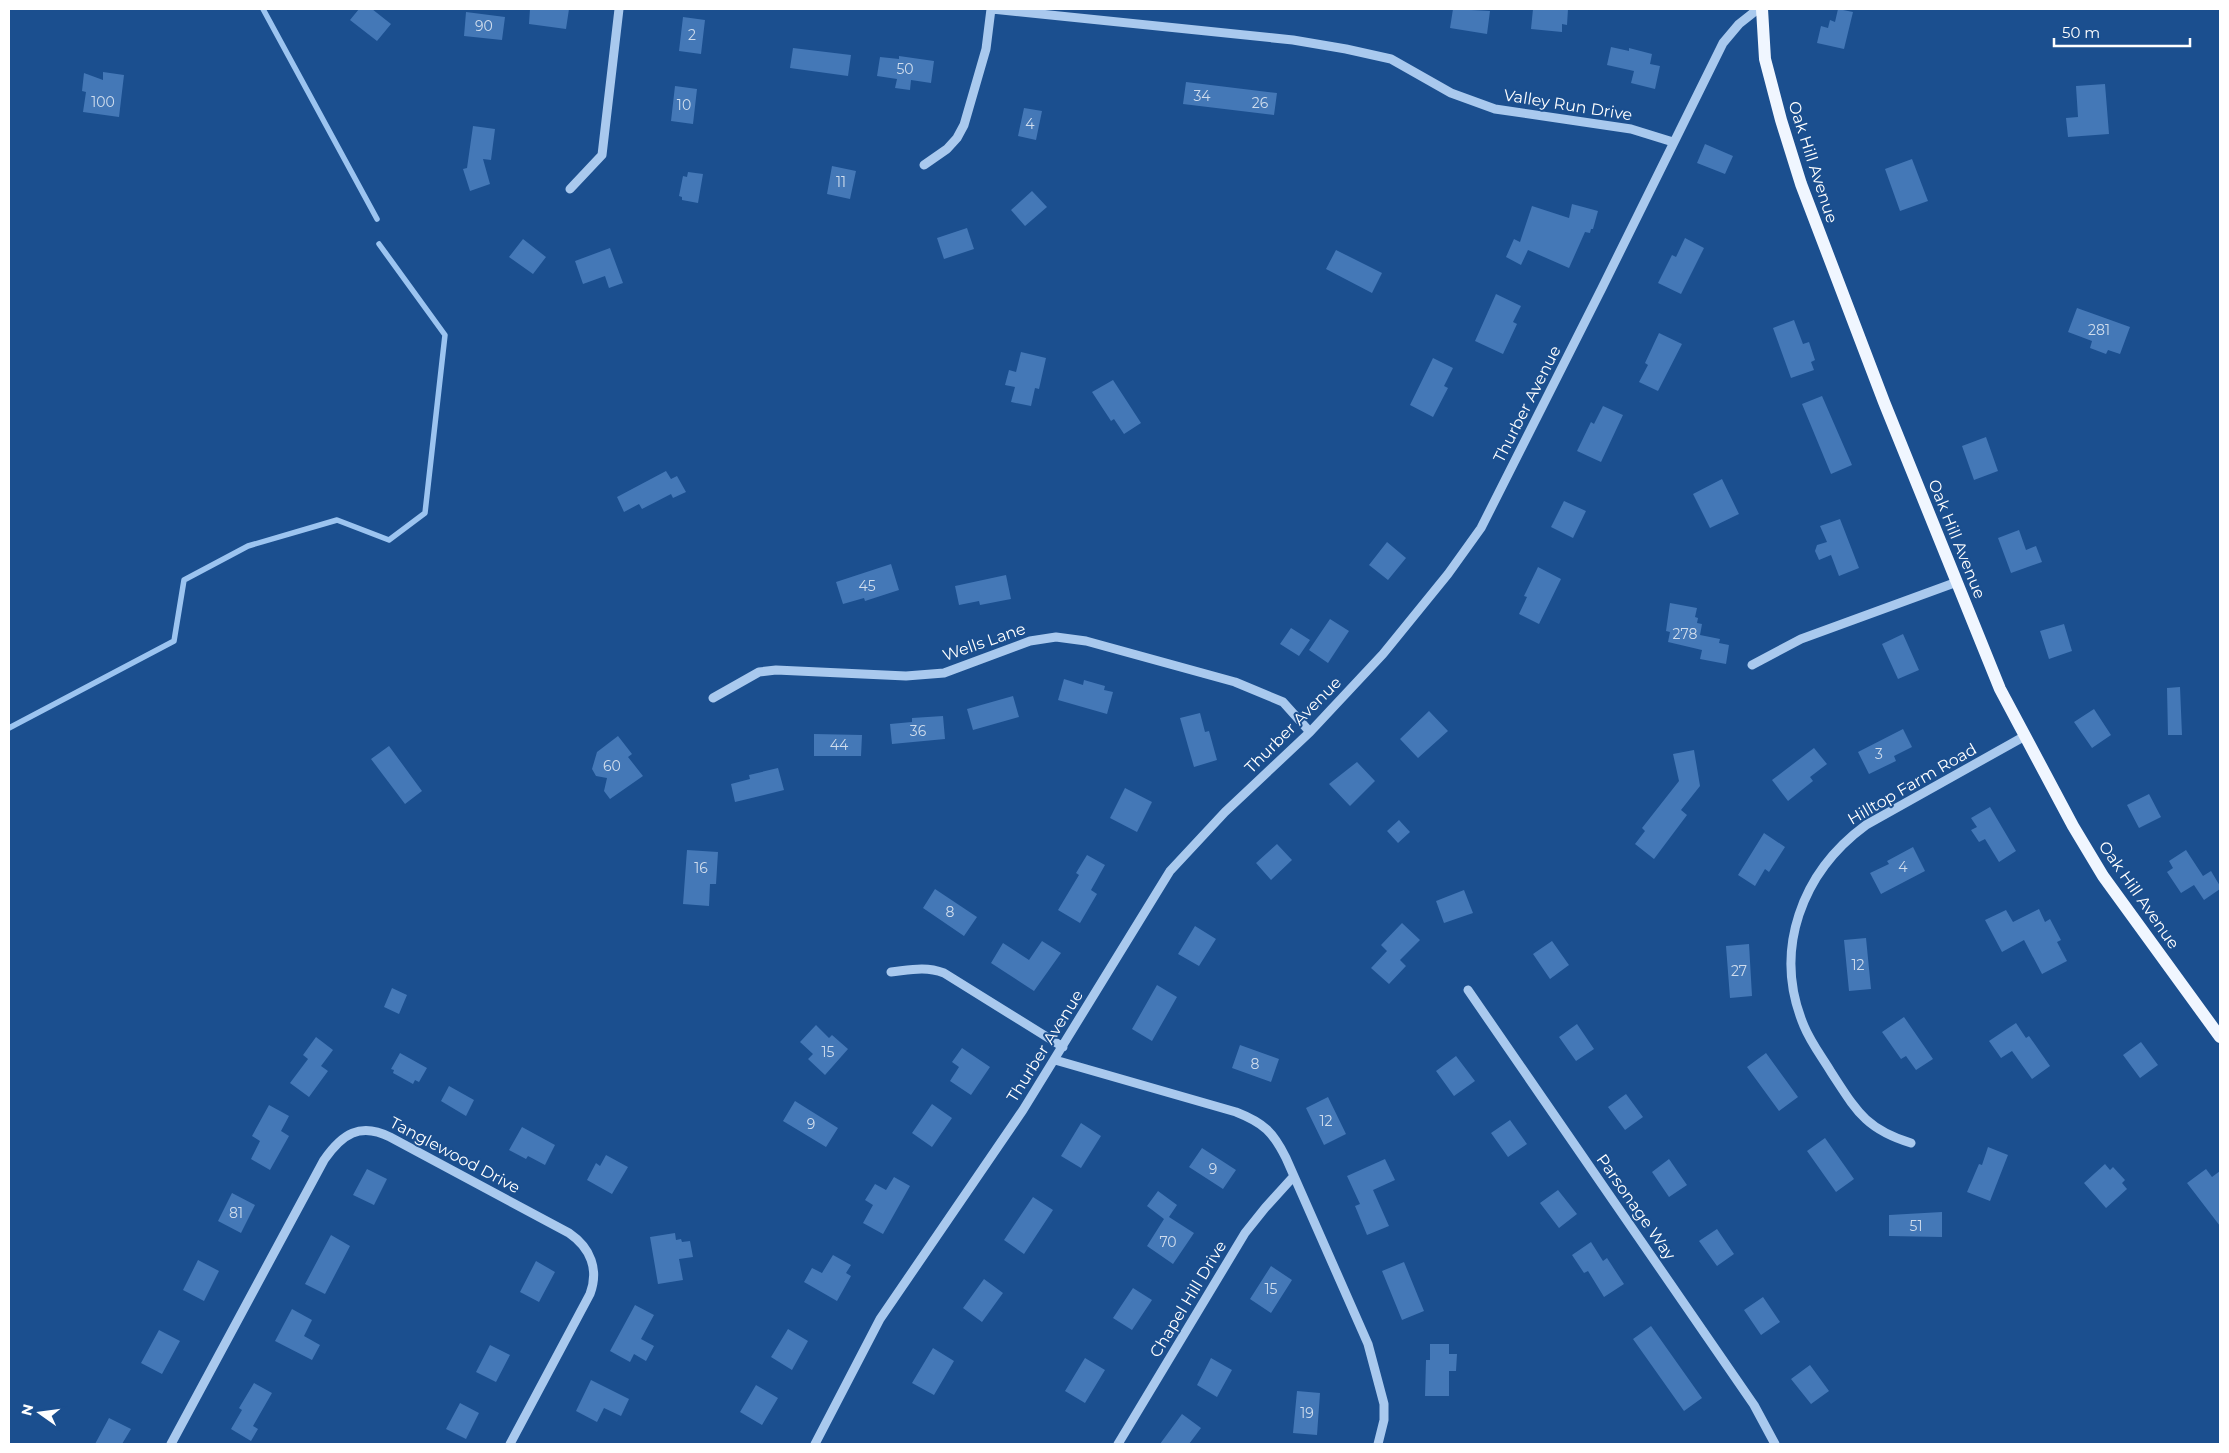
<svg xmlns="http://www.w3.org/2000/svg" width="2229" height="1453" font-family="Montserrat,sans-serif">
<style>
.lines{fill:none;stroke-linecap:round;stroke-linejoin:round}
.stream{stroke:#9cc4f0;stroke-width:5.5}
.building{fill:#4478b7}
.minor{stroke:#a9c9ee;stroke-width:9}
.major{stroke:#f0f6ff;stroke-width:12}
.labels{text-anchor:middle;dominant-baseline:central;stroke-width:4;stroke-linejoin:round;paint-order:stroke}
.number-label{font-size:14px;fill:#d0dded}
.street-label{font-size:16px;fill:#fff;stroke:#1b4f8f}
</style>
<rect width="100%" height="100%" fill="#1b4f8f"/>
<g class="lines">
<path class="stream" d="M263 9 377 219
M9 728 174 641 184 580 248 546 337 520 389 540 425 513 445 335 379 244"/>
</g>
<path class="building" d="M359 9H372L391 24 377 41 350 20Z
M530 9H569L566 29 529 24Z
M1453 9 1490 11 1487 34 1450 28Z
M1533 9H1568L1567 25 1562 24V32L1531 29Z
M1838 9 1853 12 1844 49 1817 43 1821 26 1828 28 1830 20 1835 22Z
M466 12 505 17 502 40 464 36Z
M683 17 705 20 701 54 679 51Z
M1611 47 1629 51V48L1652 54 1650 64 1660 66 1655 89 1631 83 1634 71 1607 65Z
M793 48 851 55 848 76 790 68Z
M899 56 934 61 931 83 911 80 910 90 895 88 897 79 877 76 880 57 899 59Z
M103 72 124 75 119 117 83 112 86 92 82 91 84 73 103 80Z
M1186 82 1277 93 1274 115 1183 104Z
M2105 84 2109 134 2068 137 2066 118 2078 117 2076 86Z
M675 86 697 89 693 124 671 121Z
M1024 108 1042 111 1036 140 1018 136Z
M473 126 495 129 491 160 483 159 490 184 470 191 463 169 467 168Z
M1705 144 1733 156 1725 174 1697 163Z
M1912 159 1928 201 1900 211 1885 169Z
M832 166 856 171 850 199 827 194Z
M688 172 703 174 698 203 682 200V197L679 196 683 176 687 177Z
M1032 191 1047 207 1025 226 1011 210Z
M1572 204 1598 211 1593 229H1591L1590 233 1585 232 1569 268 1528 250 1521 265 1506 257 1514 239 1520 242 1532 206 1569 218Z
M967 228 974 249 944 259 937 238Z
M1685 238 1704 248 1681 294 1658 283 1672 255 1676 257Z
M523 239 546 257 533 274 509 257Z
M610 248 623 283 609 288 605 276 583 284 575 261Z
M1336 250 1382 273 1372 293 1326 269Z
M1496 294 1521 306 1513 322 1517 324 1503 354 1475 341Z
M2077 308 2130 327 2120 354 2108 350 2106 354 2090 348 2092 341 2068 332Z
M1794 320 1803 344 1809 342 1815 360 1811 362 1814 370 1791 378 1773 328Z
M1659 333 1682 344 1658 391 1639 382 1648 365 1645 363Z
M1021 352 1046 358 1039 389 1035 388 1031 406 1011 402 1015 387 1005 385 1009 370 1016 372Z
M1433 358 1453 368 1444 386 1448 388 1433 417 1410 405Z
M1113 380 1141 423 1124 434 1114 419 1111 421 1092 392Z
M1822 396 1852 465 1831 474 1802 404Z
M1603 406 1623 415 1601 462 1577 451 1591 422 1594 424Z
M1986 437 1998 471 1974 480 1962 446Z
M666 471 671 479 677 476 686 492 673 498 671 494 642 509 639 504 624 512 617 497Z
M1722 479 1739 514 1710 528 1693 494Z
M1564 501 1586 511 1573 538 1551 527Z
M1840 519 1859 568 1839 576 1831 555 1819 560 1815 551 1817 545 1827 542 1820 526Z
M2019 530 2026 550 2036 546 2042 562 2011 573 1998 538Z
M1387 542 1406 558 1388 580 1369 565Z
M891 564 899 590 865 601 864 598 843 604 836 582Z
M1538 567 1561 579 1539 624 1519 614 1527 597 1524 596Z
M1006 575 1011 599 980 605 979 601 959 605 955 586Z
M1670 603 1697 608 1695 617 1698 618 1697 623 1702 624 1700 635 1720 639 1719 643 1729 645 1726 664 1700 659 1702 650 1668 642 1670 632 1666 631Z
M1330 619 1349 631 1328 663 1309 650Z
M2064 624 2072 651 2049 659 2040 631Z
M1291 628 1310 640 1299 656 1280 644Z
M1903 634 1919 670 1898 679 1882 644Z
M1064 679 1083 685 1084 680 1105 686 1104 690 1113 692 1107 714 1058 700Z
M2180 687 2182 735H2168L2167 688Z
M1013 696 1019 717 973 730 967 709Z
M2094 709 2111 735 2092 748 2074 722Z
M1429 711 1448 731 1418 758 1400 739Z
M1200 713 1205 732 1209 731 1217 760 1194 767 1180 718Z
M943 716 945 739 892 744 890 724 912 722V718Z
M1903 729 1912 747 1894 756 1896 761 1869 774 1858 752Z
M814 734 862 735 861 756H814Z
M618 736 632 754 628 757 643 776 610 799 604 791 607 778 596 776 592 769 597 752Z
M389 746 422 791 405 804 371 759Z
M1814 748 1827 764 1810 777 1813 781 1788 801 1772 780Z
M1694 750 1700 786 1681 810 1687 815 1654 859 1635 844 1645 831 1642 828 1679 781 1673 754Z
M1357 762 1375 781 1350 806 1329 784Z
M778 768 784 790 735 802 731 784 750 779 749 775Z
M1125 788 1152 802 1137 832 1110 818Z
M2149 794 2161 817 2139 828 2127 805Z
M1990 807 2016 851 1999 862 1985 839 1979 842 1971 830 1977 827 1971 818Z
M1399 820 1410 832 1398 843 1387 831Z
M1764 833 1785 847 1769 872 1765 869 1755 886 1738 875Z
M1277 844 1292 860 1271 880 1256 863Z
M1913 847 1925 871 1881 894 1870 873 1889 864 1887 861Z
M687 850 718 852 716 884H710L709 906 683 904Z
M2186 850 2203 876 2211 871 2220 886V889L2204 900 2194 885 2181 893 2167 872 2173 868 2169 861Z
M1087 855 1105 865 1091 890 1097 894 1080 923 1058 910 1079 875 1076 873Z
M935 889 977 917 964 936 923 908Z
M1464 890 1473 913 1444 923 1436 901Z
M2039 909 2045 922 2050 919 2061 940 2057 942 2067 961 2042 974 2024 940 2002 952 1985 920 2006 910 2013 922Z
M1402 923 1420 940 1400 960 1406 966 1389 984 1371 968 1387 951 1381 945Z
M1195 926 1216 939 1199 966 1178 954Z
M1866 938 1871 989 1849 991 1844 940Z
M1042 941 1061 953 1034 991 991 963 1003 943 1029 960Z
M1552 941 1569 965 1550 979 1533 954Z
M1749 944 1752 996 1730 998 1726 946Z
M1157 985 1177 997 1152 1041 1132 1029Z
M392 988 407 995 399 1014 384 1007Z
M1904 1017 1933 1059 1916 1070 1906 1056 1901 1059 1882 1032Z
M2016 1023 2026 1038 2029 1036 2050 1066 2032 1079 2012 1051 2001 1058 1989 1041Z
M1577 1024 1594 1049 1576 1061 1559 1037Z
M816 1025 829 1038 832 1035 848 1049 825 1075 808 1059 813 1054 800 1042Z
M316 1037 333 1050 321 1066 328 1071 309 1097 290 1083 308 1059 303 1055Z
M2141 1042 2158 1065 2140 1078 2123 1055Z
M1240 1045 1279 1059 1271 1082 1232 1068Z
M962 1048 990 1067 971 1095 950 1081 959 1067 952 1062Z
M400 1053 427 1068 419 1082 415 1080 413 1084 393 1073 394 1070 391 1069Z
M1766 1053 1798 1097 1779 1111 1747 1067Z
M1456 1056 1475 1081 1454 1096 1436 1071Z
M449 1086 474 1100 466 1116 441 1101Z
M1626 1094 1643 1117 1625 1130 1608 1107Z
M1328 1097 1346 1134 1324 1145 1306 1108Z
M795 1101 838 1128 826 1147 783 1121Z
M932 1104 952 1118 932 1147 912 1133Z
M269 1105 289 1116 281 1131 289 1136 270 1170 251 1159 260 1141 252 1136Z
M1510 1120 1527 1144 1508 1157 1491 1133Z
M1081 1123 1101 1136 1081 1168 1061 1156Z
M522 1127 555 1145 545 1165 528 1156 526 1159 509 1150Z
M1825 1138 1854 1179 1836 1192 1807 1151Z
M1988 1147 2008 1155 1990 1201 1967 1192 1979 1164 1982 1165Z
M1202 1148 1236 1170 1223 1189 1189 1167Z
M606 1155 628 1167 612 1194 587 1180 596 1163 600 1166Z
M1385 1159 1395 1180 1373 1190 1389 1226 1367 1235 1355 1206 1360 1204 1347 1176Z
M1669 1159 1687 1185 1669 1197 1652 1172Z
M2105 1164 2110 1170 2113 1167 2125 1180 2122 1183 2127 1189 2106 1208 2084 1183Z
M367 1169 387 1179 374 1205 353 1195Z
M2206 1169 2212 1177 2220 1171V1226L2187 1183Z
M894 1177 910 1186 883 1234 863 1223 873 1205 865 1200 875 1184 886 1190Z
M1558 1190 1577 1214 1559 1228 1540 1203Z
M1158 1191 1177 1205 1169 1217 1194 1233 1173 1264 1147 1246 1164 1219 1147 1206Z
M232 1193 255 1205 241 1233 218 1221Z
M1033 1197 1053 1210 1024 1254 1004 1240Z
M1942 1212V1237L1889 1236V1215Z
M1717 1229 1734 1254 1717 1266 1699 1241Z
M675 1233 676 1240 681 1239 682 1242 690 1241 693 1257 679 1259 683 1280 658 1284 650 1237Z
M331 1235 350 1246 325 1294 305 1284Z
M1591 1242 1603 1261 1607 1258 1624 1284 1604 1297 1588 1271 1584 1273 1572 1255Z
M833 1255 851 1265 846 1273 851 1276 837 1301 804 1282 812 1268 822 1273Z
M198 1260 219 1271 204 1301 183 1290Z
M536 1261 555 1272 539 1302 520 1292Z
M1404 1262 1424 1311 1402 1320 1382 1271Z
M1271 1266 1292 1280 1271 1313 1250 1299Z
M984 1279 1003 1293 982 1322 963 1308Z
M1133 1288 1152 1300 1132 1330 1113 1318Z
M1763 1297 1780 1322 1761 1335 1744 1310Z
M635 1305 654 1315 641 1339 654 1346 646 1361 634 1354 630 1362 610 1351Z
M292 1309 312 1320 304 1336 320 1345 312 1360 275 1341Z
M1651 1326 1702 1398 1684 1411 1633 1339Z
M788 1329 808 1341 792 1370 771 1357Z
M159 1330 180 1341 162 1374 141 1363Z
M1430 1344H1449V1354H1457L1456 1371H1449V1396H1425L1426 1360H1430Z
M490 1345 510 1355 496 1382 476 1372Z
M933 1348 954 1361 934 1395 912 1383Z
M1085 1358 1105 1370 1085 1403 1065 1391Z
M1211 1358 1232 1370 1217 1397 1197 1385Z
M1810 1365 1829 1391 1811 1404 1791 1379Z
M591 1380 629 1399 621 1416 604 1408 597 1422 576 1411Z
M254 1383 272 1393 253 1426 258 1429 251 1441 231 1429 242 1410 239 1408Z
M756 1385 778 1398 762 1425 740 1412Z
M1297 1391 1320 1393 1317 1435 1293 1433Z
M460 1403 479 1413 466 1439 446 1429Z
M1182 1414 1201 1428 1189 1444H1160Z
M109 1418 131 1429 122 1444H95Z"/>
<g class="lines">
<path class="minor" d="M992 9 1293 40 1346 49 1391 59 1451 93 1495 109 1631 129 1673 142
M924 165 947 149 957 138 964 125 986 49 991 9
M570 189 602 155 619 9
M1752 665 1801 639 1957 582
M713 698 759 672 776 670 906 676 944 673 1030 641 1056 637 1086 641 1235 682 1283 702 1310 732
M891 972C910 970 925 966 944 973L1063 1047
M1468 990 1754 1405 1775 1444
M1055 1060 1236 1112C1264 1123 1273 1132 1286 1158L1368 1344 1384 1404V1420L1378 1444
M1911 1143C1865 1129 1856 1110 1831 1072 1822 1057 1811 1043 1804 1026 1772 950 1802 872 1866 825L2025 736
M171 1444 324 1160C342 1134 360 1122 390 1137L569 1233C591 1248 599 1270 590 1294L510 1444
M815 1444 880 1319 1023 1110 1170 871 1225 812 1310 732 1383 654 1448 574 1481 528 1602 288 1723 43 1739 24 1758 9
M1118 1444 1245 1233 1265 1208 1294 1176"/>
<path class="major" d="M1762 9 1765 59 1781 120 1801 184 1884 402 2000 689 2073 826 2103 876 2220 1037"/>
</g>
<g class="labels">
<g class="number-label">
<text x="484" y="26">90</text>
<text x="692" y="35">2</text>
<text x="905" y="69">50</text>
<text x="1202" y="96">34</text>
<text x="103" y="102">100</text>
<text x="1260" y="103">26</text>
<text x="684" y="105">10</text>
<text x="1030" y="124">4</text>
<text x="841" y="182">11</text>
<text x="2099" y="330">281</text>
<text x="867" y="586">45</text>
<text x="1685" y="634">278</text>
<text x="918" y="731">36</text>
<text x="839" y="745">44</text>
<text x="1879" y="754">3</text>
<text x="612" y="766">60</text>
<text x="1903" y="867">4</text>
<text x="701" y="868">16</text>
<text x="950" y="912">8</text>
<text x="1858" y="965">12</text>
<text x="1739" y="971">27</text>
<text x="828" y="1052">15</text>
<text x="1255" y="1064">8</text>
<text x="1326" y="1121">12</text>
<text x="811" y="1124">9</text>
<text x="1213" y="1169">9</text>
<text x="236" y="1213">81</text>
<text x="1916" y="1226">51</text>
<text x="1168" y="1242">70</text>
<text x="1271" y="1289">15</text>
<text x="1307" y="1413">19</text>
</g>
<g class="street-label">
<text transform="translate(1568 105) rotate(9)">Valley Run Drive</text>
<text transform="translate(1813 162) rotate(72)">Oak Hill Avenue</text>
<text transform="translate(1527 404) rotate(-63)">Thurber Avenue</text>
<text transform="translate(1957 539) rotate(68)">Oak Hill Avenue</text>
<text transform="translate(984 642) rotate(-19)">Wells Lane</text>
<text transform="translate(1293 725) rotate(-45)">Thurber Avenue</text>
<text transform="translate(1912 784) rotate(-30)">Hilltop Farm Road</text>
<text transform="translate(2139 895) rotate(55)">Oak Hill Avenue</text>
<text transform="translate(1045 1046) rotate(-58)">Thurber Avenue</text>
<text transform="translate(455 1155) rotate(28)">Tanglewood Drive</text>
<text transform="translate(1636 1207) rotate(55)">Parsonage Way</text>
<text transform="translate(1188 1299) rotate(-59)">Chapel Hill Drive</text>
</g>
</g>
<rect width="2229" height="1453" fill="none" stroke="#ffffff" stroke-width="20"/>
<g transform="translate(40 1413) rotate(284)" stroke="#1b4f8f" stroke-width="4" paint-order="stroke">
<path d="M0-4L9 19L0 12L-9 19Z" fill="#ffffff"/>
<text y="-8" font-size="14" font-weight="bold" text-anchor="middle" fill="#ffffff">N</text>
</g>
<path d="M2054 38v8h136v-8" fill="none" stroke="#ffffff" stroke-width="2.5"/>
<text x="2062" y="38" font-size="15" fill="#ffffff" stroke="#1b4f8f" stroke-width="4" paint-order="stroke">50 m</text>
</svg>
